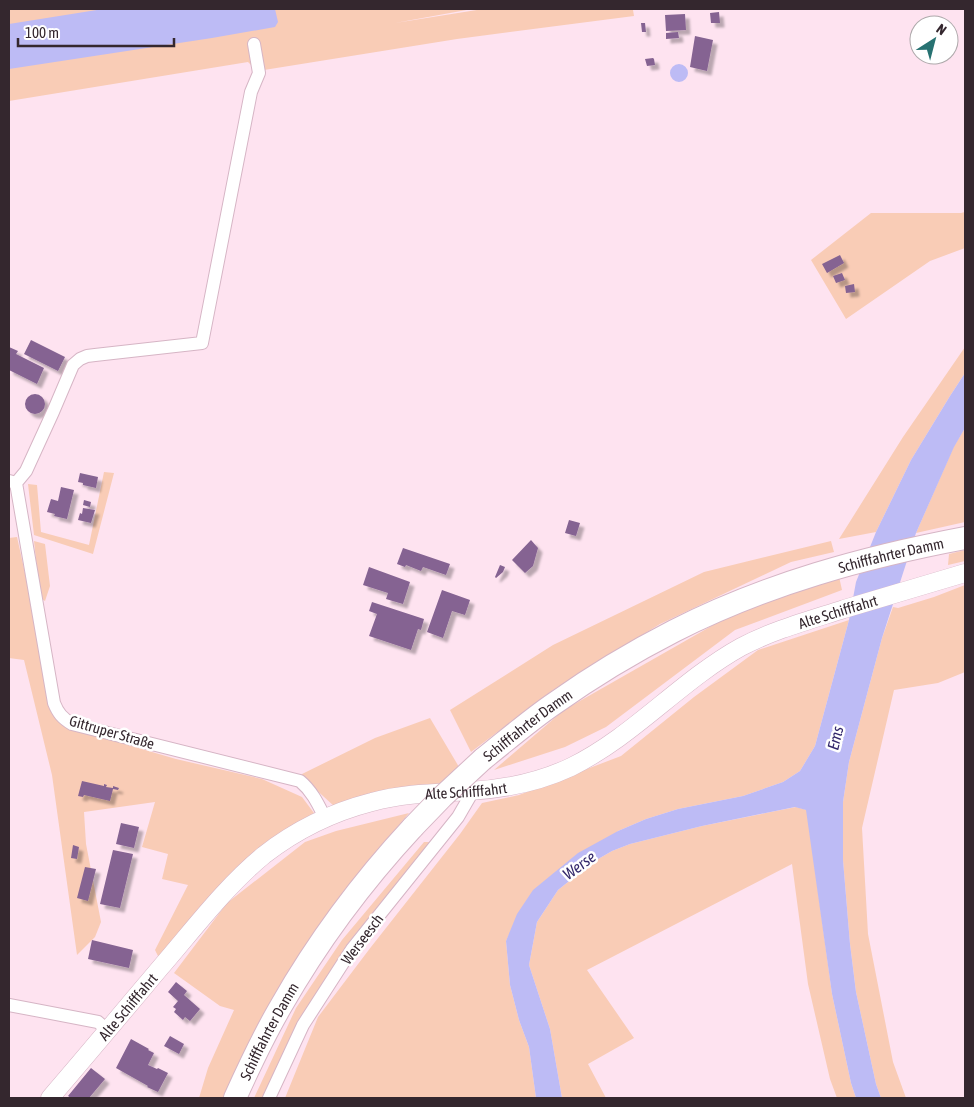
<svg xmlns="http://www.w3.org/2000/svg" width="974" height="1107" font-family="'Asap Condensed',sans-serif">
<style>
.green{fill:#f9ccb6}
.water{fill:#bdbbf5}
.building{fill:#856392;filter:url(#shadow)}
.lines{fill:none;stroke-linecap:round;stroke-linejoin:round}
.street-casing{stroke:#d6b5c5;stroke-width:14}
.secondary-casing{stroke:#d6b5c5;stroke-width:19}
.highway-casing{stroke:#d6b5c5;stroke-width:24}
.street{stroke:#fff;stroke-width:12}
.secondary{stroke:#fff;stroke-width:18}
.highway{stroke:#fff;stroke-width:22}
.highway-bridge-casing{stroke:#d6b5c5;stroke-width:24;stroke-linecap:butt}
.highway-bridge{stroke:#fff;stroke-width:22}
.labels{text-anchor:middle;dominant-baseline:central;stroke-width:5;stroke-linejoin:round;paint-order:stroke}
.street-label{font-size:15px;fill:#34272e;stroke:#fff}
.water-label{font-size:16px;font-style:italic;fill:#32276a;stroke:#fff}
</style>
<defs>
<filter id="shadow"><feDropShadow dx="4.5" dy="4.5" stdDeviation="1" flood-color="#0004"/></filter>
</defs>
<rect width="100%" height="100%" fill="#fee3f0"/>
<path class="green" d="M9 9H472L395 23 483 9H646L633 10 634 16 457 39 264 70 259 73 248 62 9 101Z
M965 212V248L930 261 846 319 811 260 871 213H961Z
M965 347V373L950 396 911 460 876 532 839 539 903 437Z
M965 428V522L916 533 954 446Z
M104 472 114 473 93 554 34 535 28 484 37 485 41 532 89 545Z
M17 537 29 591 48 701 63 726 176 759 262 779 302 797 314 813 266 845 160 960 155 950 188 885 162 879 168 854 142 847 155 802 84 812 86 844 101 922 95 937 77 955 52 775 24 660 9 658V538Z
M34 541 45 544 50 586 45 601 40 598Z
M831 541 834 552 791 562 660 624 553 690 471 752 450 710 553 645 704 572Z
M965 550V561L948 565 949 554Z
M838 572 842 590 735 630 606 727 565 747 494 770 564 710 729 616Z
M965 585V672L938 683 894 690 862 828 868 934 893 1062 906 1098H881L876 1084 856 992 850 944 843 860V802L849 762 866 698 882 638 893 607 898 608 934 597Z
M849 620 815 746 800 771 783 782 743 796 678 809 646 819 618 831 510 933 506 941 510 985 519 1020 529 1047 536 1098H285L318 1017 371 947 460 834 482 803 519 795 621 756 694 697 758 650Z
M430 718 459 767 438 787 335 807 300 775 375 738Z
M796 807 807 810 832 994 851 1083 856 1098H837L830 1079 808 984 792 864 587 970 634 1038 588 1064 606 1098H562L550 1029 529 965 537 922 558 890 593 862 612 851 630 844 702 826Z
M409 813 343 893 228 1098H199L208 1068 234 1010 220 1006 174 973 227 903 305 842 336 831Z
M424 842H431L348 943 299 1023 265 1098H254L296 1008 342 940Z"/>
<path class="water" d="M103 9H275L278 22 275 27 212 38 9 69V24Z
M670 73a9 9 0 1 1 18 0a9 9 0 1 1-18 0Z
M965 373V428L954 447 916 533 882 638 866 698 849 762 843 802V860L850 944 856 992 876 1084 881 1098H856L851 1083 832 994 806 810 795 807 702 826 630 844 612 851 593 862 558 890 537 922 529 965 550 1029 562 1098H536L529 1047 519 1020 510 985 506 941 517 914 533 890 578 853 618 831 646 819 678 809 743 796 783 782 800 771 815 746 849 620 856 582 876 532 911 460 950 396Z"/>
<path class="building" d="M719 12 720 23H711L710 13Z
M685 14 686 30 666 31 665 15Z
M641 23H645L646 32H642Z
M678 32 679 38 666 39V33Z
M695 36 713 40 707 71 690 67Z
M653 58 654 59 655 65 647 66 645 59Z
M840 255 844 263 827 273 822 264Z
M842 273 845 280 836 283 833 276Z
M854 284 855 292 846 293 845 286Z
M31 340 65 357 58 371 24 354Z
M9 347 18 351 16 354 44 368 37 384 9 370Z
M25 404a10 10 0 1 1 20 0a10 10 0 1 1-20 0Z
M80 473 98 477 96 488 83 485V483L78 482Z
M61 487 74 490 67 519 54 516 55 514 47 512 51 499 58 501Z
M84 500 91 502 90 507 83 505Z
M83 508 95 510 91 523 78 520 80 513 82 514Z
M569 520 580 523 576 536 565 533Z
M531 540 538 548 533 566 525 573 512 560Z
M403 548 450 564 446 575 423 567 421 571 406 565 405 567 397 564Z
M500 565 505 567 503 572 496 578 495 577Z
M369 567 410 582 403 604 386 599 388 593 363 585Z
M442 590 470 600 465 615 452 611 443 638 427 632Z
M372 602 424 619 421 630 418 629 411 650 369 636 377 614 369 611Z
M82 781 104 786V784L107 785 106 787 113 788V786L119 788 118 790 113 789 110 801 84 795 83 797 78 796Z
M121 823 139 827 134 848 116 844Z
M73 845 79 847 77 859 71 858Z
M113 850 133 854 120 908 100 904Z
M85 867 96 869 88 901 77 898Z
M92 940 133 950 129 968 88 959Z
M176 982 187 991 184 995 200 1009 190 1021 185 1017 183 1020 174 1012 176 1009 173 1007 178 1001 168 992Z
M170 1036 184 1044 179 1054 164 1046Z
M131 1039 149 1049 148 1050 154 1053 148 1065 157 1069 158 1068 168 1073 158 1092 147 1087 148 1086 116 1068Z
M91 1068 105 1079 89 1098H71L68 1096Z"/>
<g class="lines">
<g class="street-casing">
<path id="street" d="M9 481 16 483 54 703C58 713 62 718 72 724L300 781C312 791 318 804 325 818
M16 483 26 471 53 412 73 365 80 359 87 356 95 355 202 343 251 92 259 73 254 44
M9 1005 98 1022 107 1030
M269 1098 303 1025 352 949 458 817 473 791"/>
</g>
<g class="secondary-casing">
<g id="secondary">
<path id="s1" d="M50 1098C87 1055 123 1012 160 968 193 930 225 887 264 855 296 830 333 812 372 802 404 793 437 793 470 791 504 789 539 782 571 767 634 736 680 681 741 647 773 630 810 620 844 609 885 597 925 585 965 573"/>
</g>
</g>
<g class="highway-casing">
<g id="highway">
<path id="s2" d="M483 759C507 740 530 720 555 703 593 676 633 652 674 631 766 584 865 557 965 538"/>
<path id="s3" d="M235 1098C249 1067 264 1035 281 1006 318 941 362 882 413 827"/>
</g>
</g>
<use href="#street" class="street"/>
<use href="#secondary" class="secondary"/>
<use href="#highway" class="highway"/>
<g class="highway-bridge-casing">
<path id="highway-bridge" d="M413 827 442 797 483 759"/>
</g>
<use href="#highway-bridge" class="highway-bridge"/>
</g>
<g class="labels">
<g class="street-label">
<text stroke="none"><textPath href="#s2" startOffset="461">Schifffahrter Damm</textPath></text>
<text stroke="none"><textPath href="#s1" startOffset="960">Alte Schifffahrt</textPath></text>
<text stroke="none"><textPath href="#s2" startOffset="56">Schifffahrter Damm</textPath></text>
<text transform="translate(112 732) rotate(16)">Gittruper Straße</text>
<text stroke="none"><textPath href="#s1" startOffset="540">Alte Schifffahrt</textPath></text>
<text transform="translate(362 939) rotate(-53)">Werseesch</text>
<text stroke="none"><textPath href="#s1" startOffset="120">Alte Schifffahrt</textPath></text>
<text stroke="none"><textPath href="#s3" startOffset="75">Schifffahrter Damm</textPath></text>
</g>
<g class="water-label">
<text transform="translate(835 738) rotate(-76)">Ems</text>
<text transform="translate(579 865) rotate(-36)">Werse</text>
</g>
</g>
<rect width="974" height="1107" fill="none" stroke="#34272e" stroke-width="20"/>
<g transform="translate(934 40) rotate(36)"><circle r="24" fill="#ffffff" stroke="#aea9ab"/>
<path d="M0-4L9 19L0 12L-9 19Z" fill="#277272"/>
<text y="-8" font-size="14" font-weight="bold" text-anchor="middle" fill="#34272e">N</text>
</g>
<path d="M18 38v8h156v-8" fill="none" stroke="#34272e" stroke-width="2.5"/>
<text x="25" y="38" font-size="15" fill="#34272e" stroke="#ffffff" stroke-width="4" paint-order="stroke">100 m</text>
</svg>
